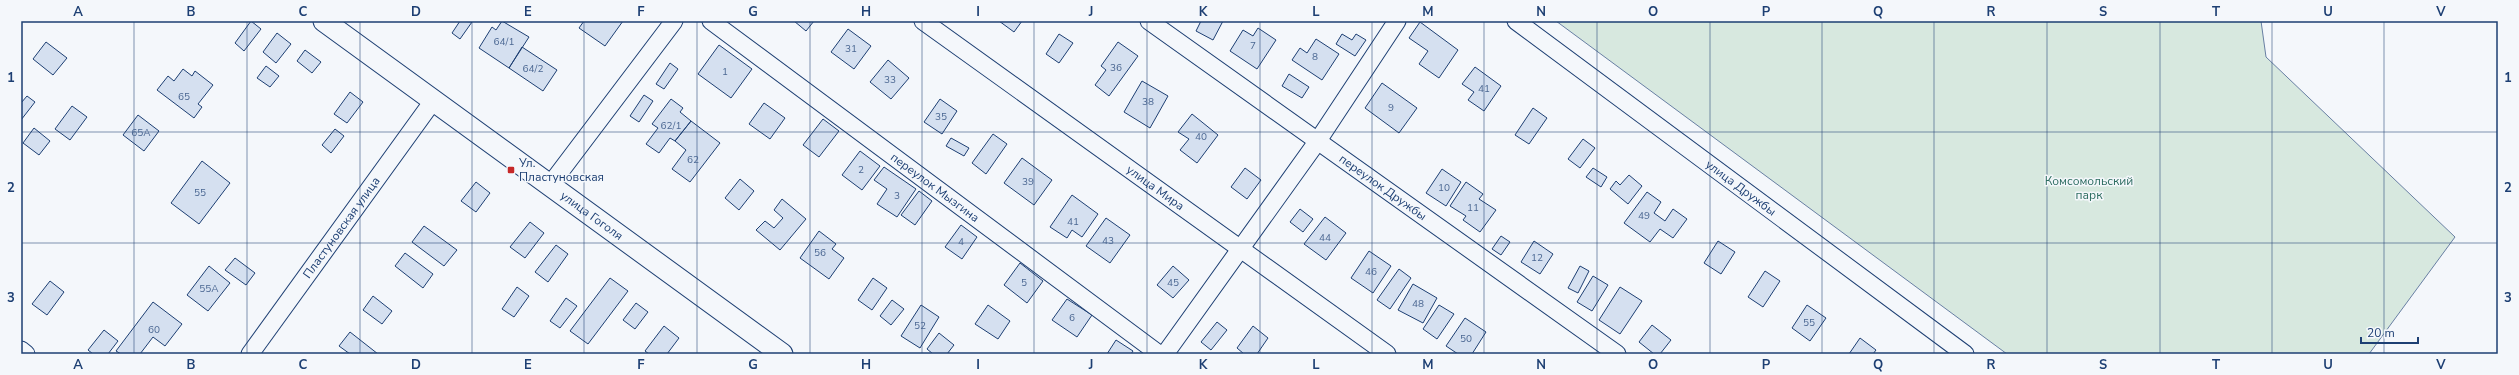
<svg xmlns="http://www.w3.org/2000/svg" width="2519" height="375" font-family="'Nunito Sans',sans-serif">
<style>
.green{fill:#d7e8df;stroke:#687fa3}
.building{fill:#d5e0f0;stroke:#1d3f73}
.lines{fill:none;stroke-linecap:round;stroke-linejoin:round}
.minor-casing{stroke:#1d3f73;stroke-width:19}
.tertiary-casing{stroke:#1d3f73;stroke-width:23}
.minor{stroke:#f4f7fb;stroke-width:17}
.tertiary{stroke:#f4f7fb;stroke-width:21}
.grid{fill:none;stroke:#1d3f73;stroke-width:1;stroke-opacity:0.55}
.poi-dot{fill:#c62828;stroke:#f4f7fb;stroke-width:1.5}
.labels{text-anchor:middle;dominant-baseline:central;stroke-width:3;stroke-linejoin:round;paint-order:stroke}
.number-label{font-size:10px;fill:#4b6792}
.poi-label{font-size:12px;fill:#1d3f73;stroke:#f4f7fb;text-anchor:start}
.park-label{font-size:12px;fill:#2c6c60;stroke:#f4f7fb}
.street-label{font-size:12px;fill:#1d3f73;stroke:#f4f7fb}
.neatline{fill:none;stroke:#1d3f73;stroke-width:1.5}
.grid-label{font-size:13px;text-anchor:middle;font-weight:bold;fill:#1d3f73}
</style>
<rect width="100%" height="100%" fill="#f4f7fb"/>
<path class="green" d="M1556 21H2261L2266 57 2455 237 2369 354H2007Z"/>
<path class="building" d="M251 21 261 29 244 51 235 43Z
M460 21 472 22 460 39 452 33Z
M502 21 529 37 509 68 479 48 492 27 496 30Z
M584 21H623L605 46 579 28Z
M794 21H814L806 31Z
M999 21H1022L1014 32Z
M1201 21H1223L1213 40 1196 31Z
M1420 22 1458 50 1439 78 1419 64 1428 51 1409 38Z
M1258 28 1276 40 1257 69 1230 51 1243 30 1253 36Z
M848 29 871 46 854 69 831 52Z
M277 33 291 44 276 63 263 52Z
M1059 34 1073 43 1059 63 1046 54Z
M1342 34 1352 40 1356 34 1366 40 1355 56 1336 44Z
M1316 39 1339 54 1322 80 1292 60 1300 48 1307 53Z
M46 42 67 58 53 75 33 59Z
M1118 42 1138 56 1109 96 1095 85 1106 70 1101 66Z
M719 45 752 69 731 98 698 74Z
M522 47 557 70 543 91 509 68Z
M305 50 321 62 312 73 297 61Z
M888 60 909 78 891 99 870 82Z
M670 63 678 69 664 89 656 84Z
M266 66 279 76 270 87 257 78Z
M1475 67 1501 86 1484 111 1468 100 1474 92 1462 84Z
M183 69 192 76 195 71 213 85 198 104 202 107 194 118 157 90 168 76 174 81Z
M1289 74 1309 87 1302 98 1282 86Z
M1142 81 1168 96 1150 128 1124 112Z
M1382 83 1417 108 1399 133 1365 108Z
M350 92 363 102 347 123 334 114Z
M644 95 653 101 639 122 630 116Z
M27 96 35 102 21 120V103Z
M671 99 683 108 680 112 691 121 675 141 670 138 659 153 646 144 658 128 652 124Z
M940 99 957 111 942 134 924 122Z
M764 103 785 118 770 139 749 124Z
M72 106 87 117 70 140 55 129Z
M1533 108 1547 118 1529 144 1515 135Z
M1192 114 1218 135 1197 163 1180 150 1189 139 1178 132Z
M138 115 159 131 144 151 123 135Z
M823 119 839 131 819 157 803 145Z
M691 121 720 143 690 182 672 169 686 150 675 141Z
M34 128 50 141 39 155 23 143Z
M335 129 344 136 331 153 322 145Z
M993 134 1007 144 986 174 972 163Z
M951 138 969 148 964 156 946 146Z
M1583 139 1595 148 1580 168 1568 159Z
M860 151 880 166 862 190 842 175Z
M1022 158 1052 180 1034 205 1004 183Z
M202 161 230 183 199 224 171 203Z
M884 167 916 189 897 217 877 204 887 189 874 180Z
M1245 168 1261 180 1247 199 1231 187Z
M1593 168 1607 177 1601 187 1586 177Z
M1442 169 1461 182 1446 206 1426 193Z
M1629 175 1642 186 1628 204 1610 189 1616 181 1620 185Z
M740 179 754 191 739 210 725 198Z
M476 182 490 193 476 212 461 201Z
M1466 182 1483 194 1479 199 1496 210 1480 232 1463 220 1466 216 1450 206Z
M919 191 932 201 915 225 901 215Z
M1647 192 1661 202 1654 213 1665 221 1673 209 1687 219 1673 238 1660 229 1650 242 1624 223Z
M1072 195 1098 214 1082 237 1072 230 1067 238 1050 227Z
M782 199 806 219 780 250 756 230 765 221 774 228 783 218 774 210Z
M1300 209 1313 219 1303 232 1290 222Z
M1325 217 1346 233 1326 260 1304 244Z
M1106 218 1130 235 1110 263 1086 246Z
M530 222 544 233 525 258 510 247Z
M961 225 977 237 962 259 945 247Z
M424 226 457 250 444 266 412 242Z
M819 231 836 244 832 249 844 258 829 279 800 258Z
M1501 236 1510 242 1501 255 1492 249Z
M1534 241 1553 254 1540 274 1521 262Z
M1718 241 1735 252 1721 274 1704 263Z
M556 245 568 254 548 282 535 272Z
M1369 251 1391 266 1373 293 1351 278Z
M405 253 433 274 423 288 395 266Z
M235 258 255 273 246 285 225 270Z
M1020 263 1043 281 1027 303 1004 285Z
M209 266 230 283 208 311 187 295Z
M1173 266 1189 280 1173 298 1157 285Z
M1580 266 1589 271 1578 293 1568 288Z
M1399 269 1411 278 1390 309 1377 300Z
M1765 271 1780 281 1763 307 1748 297Z
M1593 276 1608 285 1592 311 1577 302Z
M610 278 628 291 588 344 570 331Z
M873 278 887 288 872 310 858 300Z
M50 281 64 292 47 315 32 304Z
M1413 284 1437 298 1423 323 1398 310Z
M517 287 529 296 514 317 502 309Z
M1620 287 1642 301 1620 334 1599 320Z
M373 296 392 311 382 324 363 310Z
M566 298 577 306 560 328 550 321Z
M1067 299 1092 315 1077 337 1052 320Z
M892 300 904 309 891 325 880 316Z
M153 302 182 324 165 346 153 337 140 354H121L116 351Z
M636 303 648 312 635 329 623 320Z
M921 305 939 317 920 348 901 336Z
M988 305 1010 321 998 339 975 324Z
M1439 305 1454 314 1437 339 1423 329Z
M1807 305 1826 318 1810 341 1792 328Z
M1465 318 1486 332 1472 354H1458L1446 346Z
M1217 322 1227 330 1211 350 1201 342Z
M1652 325 1671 340 1660 354H1654L1639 342Z
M664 326 679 338 667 354H649L645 351Z
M1253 326 1268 338 1257 354H1244L1237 348Z
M104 330 118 341 108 354H93L88 350Z
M350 332 378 354H350L339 346Z
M939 333 954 345 947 354H933L927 349Z
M1860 338 1876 350 1873 354H1849Z
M1116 340 1133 351 1131 354H1107Z"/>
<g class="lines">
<g class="minor-casing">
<g id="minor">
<path id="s1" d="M711 21 1159 354"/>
<path id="s2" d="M923 21 1387 354"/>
<path id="s3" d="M1149 21 1617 354"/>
<path id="s4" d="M1516 21 1965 354"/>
<path d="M550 185 674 21"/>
<path d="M21 350 26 354"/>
<path id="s5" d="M250 354 433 101"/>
<path d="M1165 354 1317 142 1397 21"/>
</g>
</g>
<g class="tertiary-casing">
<g id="tertiary">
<path id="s6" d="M324 21 782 354"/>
</g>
</g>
<use href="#minor" class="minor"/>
<use href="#tertiary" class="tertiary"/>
</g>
<path class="grid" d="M134 21V354M247 21V354M360 21V354M472 21V354M584 21V354M697 21V354M810 21V354M922 21V354M1034 21V354M1147 21V354M1260 21V354M1372 21V354M1484 21V354M1597 21V354M1710 21V354M1822 21V354M1934 21V354M2047 21V354M2160 21V354M2272 21V354M2384 21V354M21 132H2498M21 243H2498"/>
<rect class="poi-dot" x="507" y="166" width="8" height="8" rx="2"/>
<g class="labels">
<g class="number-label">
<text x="504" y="42">64/1</text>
<text x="1253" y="46">7</text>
<text x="851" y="49">31</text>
<text x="1315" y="57">8</text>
<text x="1116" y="68">36</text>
<text x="533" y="69">64/2</text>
<text x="725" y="72">1</text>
<text x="890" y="80">33</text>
<text x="1484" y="89">41</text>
<text x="184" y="97">65</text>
<text x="1148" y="102">38</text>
<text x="1391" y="108">9</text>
<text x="941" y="117">35</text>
<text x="671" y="126">62/1</text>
<text x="141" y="133">65А</text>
<text x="1201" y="137">40</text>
<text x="693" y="160">62</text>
<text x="861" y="170">2</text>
<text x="1028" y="182">39</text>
<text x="1444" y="188">10</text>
<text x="200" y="193">55</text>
<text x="897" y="196">3</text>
<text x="1473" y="208">11</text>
<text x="1644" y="216">49</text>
<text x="1073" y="222">41</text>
<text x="1325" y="238">44</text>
<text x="1108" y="241">43</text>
<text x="961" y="242">4</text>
<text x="820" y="253">56</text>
<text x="1537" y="258">12</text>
<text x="1371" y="272">46</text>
<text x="1024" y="283">5</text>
<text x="1173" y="283">45</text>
<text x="209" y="289">55А</text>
<text x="1418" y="304">48</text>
<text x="1072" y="318">6</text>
<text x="1809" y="323">55</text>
<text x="920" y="326">52</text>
<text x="154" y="330">60</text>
<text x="1466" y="339">50</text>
</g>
<g class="poi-label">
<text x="519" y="163">Ул.<tspan x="519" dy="14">Пластуновская</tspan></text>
</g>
<g class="park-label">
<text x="2089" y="181">Комсомольский<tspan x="2089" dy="14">парк</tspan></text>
</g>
<g class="street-label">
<text stroke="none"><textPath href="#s2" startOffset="286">улица Мира</textPath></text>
<text stroke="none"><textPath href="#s1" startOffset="279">переулок Мызгина</textPath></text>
<text stroke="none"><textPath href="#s3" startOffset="287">переулок Дружбы</textPath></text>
<text stroke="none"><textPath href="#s4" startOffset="280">улица Дружбы</textPath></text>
<text stroke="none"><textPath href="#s6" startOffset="331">улица Гоголя</textPath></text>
<text stroke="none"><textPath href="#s5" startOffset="156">Пластуновская улица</textPath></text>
</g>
</g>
<rect width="2519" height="375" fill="none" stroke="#f4f7fb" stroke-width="44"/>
<path d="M2361 337v6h57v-6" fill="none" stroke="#1d3f73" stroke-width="2"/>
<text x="2367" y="337" font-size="12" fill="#1d3f73" stroke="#f4f7fb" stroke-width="3" paint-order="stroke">20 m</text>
<rect x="22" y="22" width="2475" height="331" class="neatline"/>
<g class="grid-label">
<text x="78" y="16">A</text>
<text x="191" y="16">B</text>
<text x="303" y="16">C</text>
<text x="416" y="16">D</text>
<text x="528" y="16">E</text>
<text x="641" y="16">F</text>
<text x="753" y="16">G</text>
<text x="866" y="16">H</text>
<text x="978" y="16">I</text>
<text x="1091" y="16">J</text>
<text x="1203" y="16">K</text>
<text x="1316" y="16">L</text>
<text x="1428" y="16">M</text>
<text x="1541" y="16">N</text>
<text x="1653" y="16">O</text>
<text x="1766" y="16">P</text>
<text x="1878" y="16">Q</text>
<text x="1991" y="16">R</text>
<text x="2103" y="16">S</text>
<text x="2216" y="16">T</text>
<text x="2328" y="16">U</text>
<text x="2441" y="16">V</text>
<text x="11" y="82">1</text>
<text x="2508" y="82">1</text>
<text x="11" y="192">2</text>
<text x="2508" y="192">2</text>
<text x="11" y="302">3</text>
<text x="2508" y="302">3</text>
<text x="78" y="369">A</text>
<text x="191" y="369">B</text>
<text x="303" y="369">C</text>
<text x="416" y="369">D</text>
<text x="528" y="369">E</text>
<text x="641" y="369">F</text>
<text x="753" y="369">G</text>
<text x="866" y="369">H</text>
<text x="978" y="369">I</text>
<text x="1091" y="369">J</text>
<text x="1203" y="369">K</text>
<text x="1316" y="369">L</text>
<text x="1428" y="369">M</text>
<text x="1541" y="369">N</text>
<text x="1653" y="369">O</text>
<text x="1766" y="369">P</text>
<text x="1878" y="369">Q</text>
<text x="1991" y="369">R</text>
<text x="2103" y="369">S</text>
<text x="2216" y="369">T</text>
<text x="2328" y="369">U</text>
<text x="2441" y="369">V</text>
</g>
</svg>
